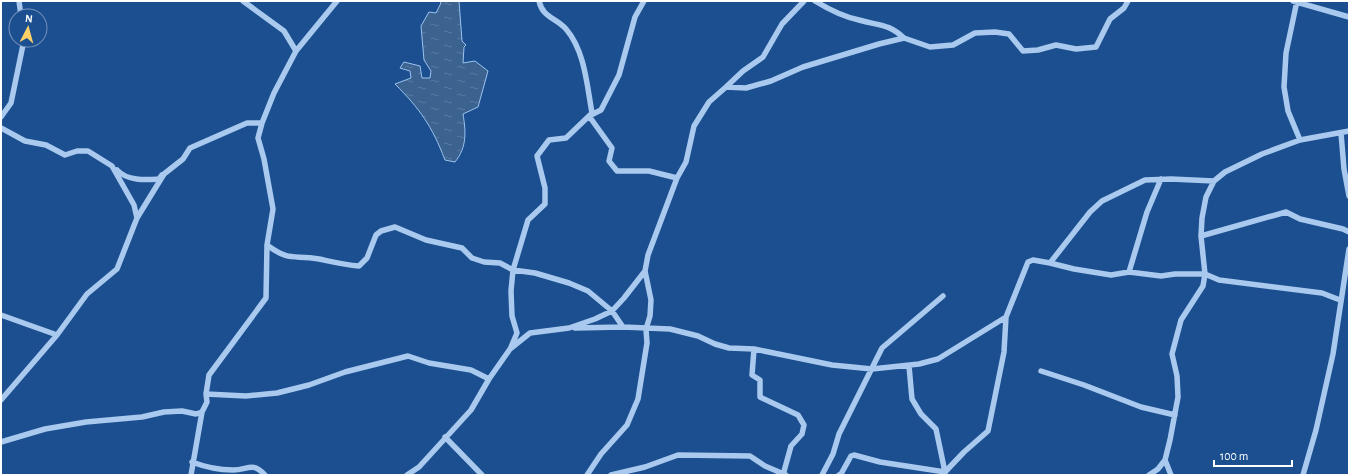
<svg xmlns="http://www.w3.org/2000/svg" width="1350" height="476" font-family="'Alegreya Sans',sans-serif">
<style>
.water{fill:url(#water-ripples);stroke:#9cc4f0}
.lines{fill:none;stroke-linecap:round;stroke-linejoin:round}
.minor{stroke:#a9c9ee;stroke-width:5.5}
</style>
<defs>
<pattern id="water-ripples" width="26" height="14" patternUnits="userSpaceOnUse"><rect width="26" height="14" fill="#3c6290"/><path d="M2 4q2-2 4 0t4 0M15 11q2-2 4 0t4 0" fill="none" stroke="#597aa1"/></pattern>
</defs>
<rect width="100%" height="100%" fill="#1b4f8f"/>
<path class="water" d="M439 1H459L462 41 466 45 464 47 463 63 475 61 488 71 478 107 463 114C466 132 467 147 455 162L445 160C432 126 420 109 395 84L411 78 410 71 400 68 404 62 420 66 422 78H430L431 71 424 60 421 26 429 12 436 13 441 3Z"/>
<g class="lines">
<path class="minor" d="M19 1 21 16
M243 1 284 31 296 51
M539 1C543 18 555 17 566 29 585 51 587 86 592 113L589 116 612 148 609 161 617 171H649L677 178
M815 1C828 9 844 17 859 20 879 26 888 23 904 38
M1293 1 1349 17
M1297 1 1286 53 1284 87 1288 111 1300 140
M726 87 743 71 763 57 782 24 804 1
M1 117 11 103 24 40
M1 128 25 141 46 145 65 155 77 151H88L112 166 134 205 137 218 117 269 87 294 57 335 1 400
M1341 133 1344 169 1349 196
M117 170C127 181 145 180 159 179L162 175
M137 218 164 174 183 159 190 148 247 123H262
M1201 236 1286 212 1300 219 1343 229 1349 232
M267 245C291 263 294 254 319 259 333 262 345 265 359 266L367 258 376 235 381 231 395 227 426 240 462 248 472 258 484 262 500 263 513 270 535 273 569 283 588 291 612 311 623 327
M1050 263 1074 269 1111 275 1129 272 1161 276 1175 274H1205L1219 280 1322 293 1340 300
M1129 272 1147 212 1161 179
M1 315 57 335
M575 328 623 327 670 329 698 336 715 344 729 348 754 349 832 365 872 369 919 364 938 359 1006 317 1028 262 1033 260 1050 263 1090 212 1102 201 1145 180 1171 179 1214 181
M511 347 517 333 512 316 511 291 513 270 528 220 545 204V188L537 156 549 140 566 138 589 116 601 110 619 75 635 17 644 1
M754 349 752 375 760 380V397L798 415 804 425 802 434 791 446 783 475
M1041 371 1084 385 1141 407 1175 415
M206 394 246 396 277 393 309 385 345 372 408 356 429 363 471 370 489 379
M445 437 482 475
M1 442 45 429 86 422 142 417 164 412 182 411 196 414 202 412
M192 462C205 467 220 470 233 470 248 470 252 461 265 475
M191 475 202 412 207 402 206 394 209 375 266 298 267 245 273 209 264 159 258 138 262 123 274 93 296 51 337 1
M407 475 419 467 471 410 489 379 510 349 530 333 569 328 595 319 612 311 624 298 645 271 648 255 677 178 686 162 694 126 709 102 726 87 746 88 771 81 803 67 879 44 904 38 930 47 953 45 975 33 995 32 1009 34 1023 51 1038 50 1056 45 1076 49 1096 47 1110 19 1124 8 1128 1
M587 475 601 454 627 425 638 399 647 343 646 329 650 316 651 300 645 271
M611 475 645 467 678 455 750 456 765 466 786 475
M822 475 833 454 839 434 882 348 943 296
M839 475 841 474 851 456 854 455 880 462 945 472 936 429 921 414 912 399 909 366
M945 475V472L964 452 988 431 1004 352 1006 317
M1149 475 1158 469 1165 460
M1171 475 1165 460 1170 440 1178 397 1177 376 1172 354 1181 320 1203 286 1205 274 1201 236 1202 218 1206 197 1214 181 1225 172 1262 154 1300 140 1349 131
M1303 475 1316 430 1333 354 1349 249"/>
</g>
<rect width="1350" height="476" fill="none" stroke="#ffffff" stroke-width="4"/>
<g transform="translate(28 28) rotate(6)"><circle r="19" fill="#1b4f8f" stroke="#7695bc"/>
<path d="M0-3L7 15L0 10L-7 15Z" fill="#ffd166"/>
<text y="-6" font-size="11" font-weight="bold" text-anchor="middle" fill="#ffffff">N</text>
</g>
<path d="M1214 460v6h78v-6" fill="none" stroke="#ffffff" stroke-width="2"/>
<text x="1220" y="460" font-size="12" fill="#ffffff" stroke="#1b4f8f" stroke-width="3" paint-order="stroke">100 m</text>
</svg>
